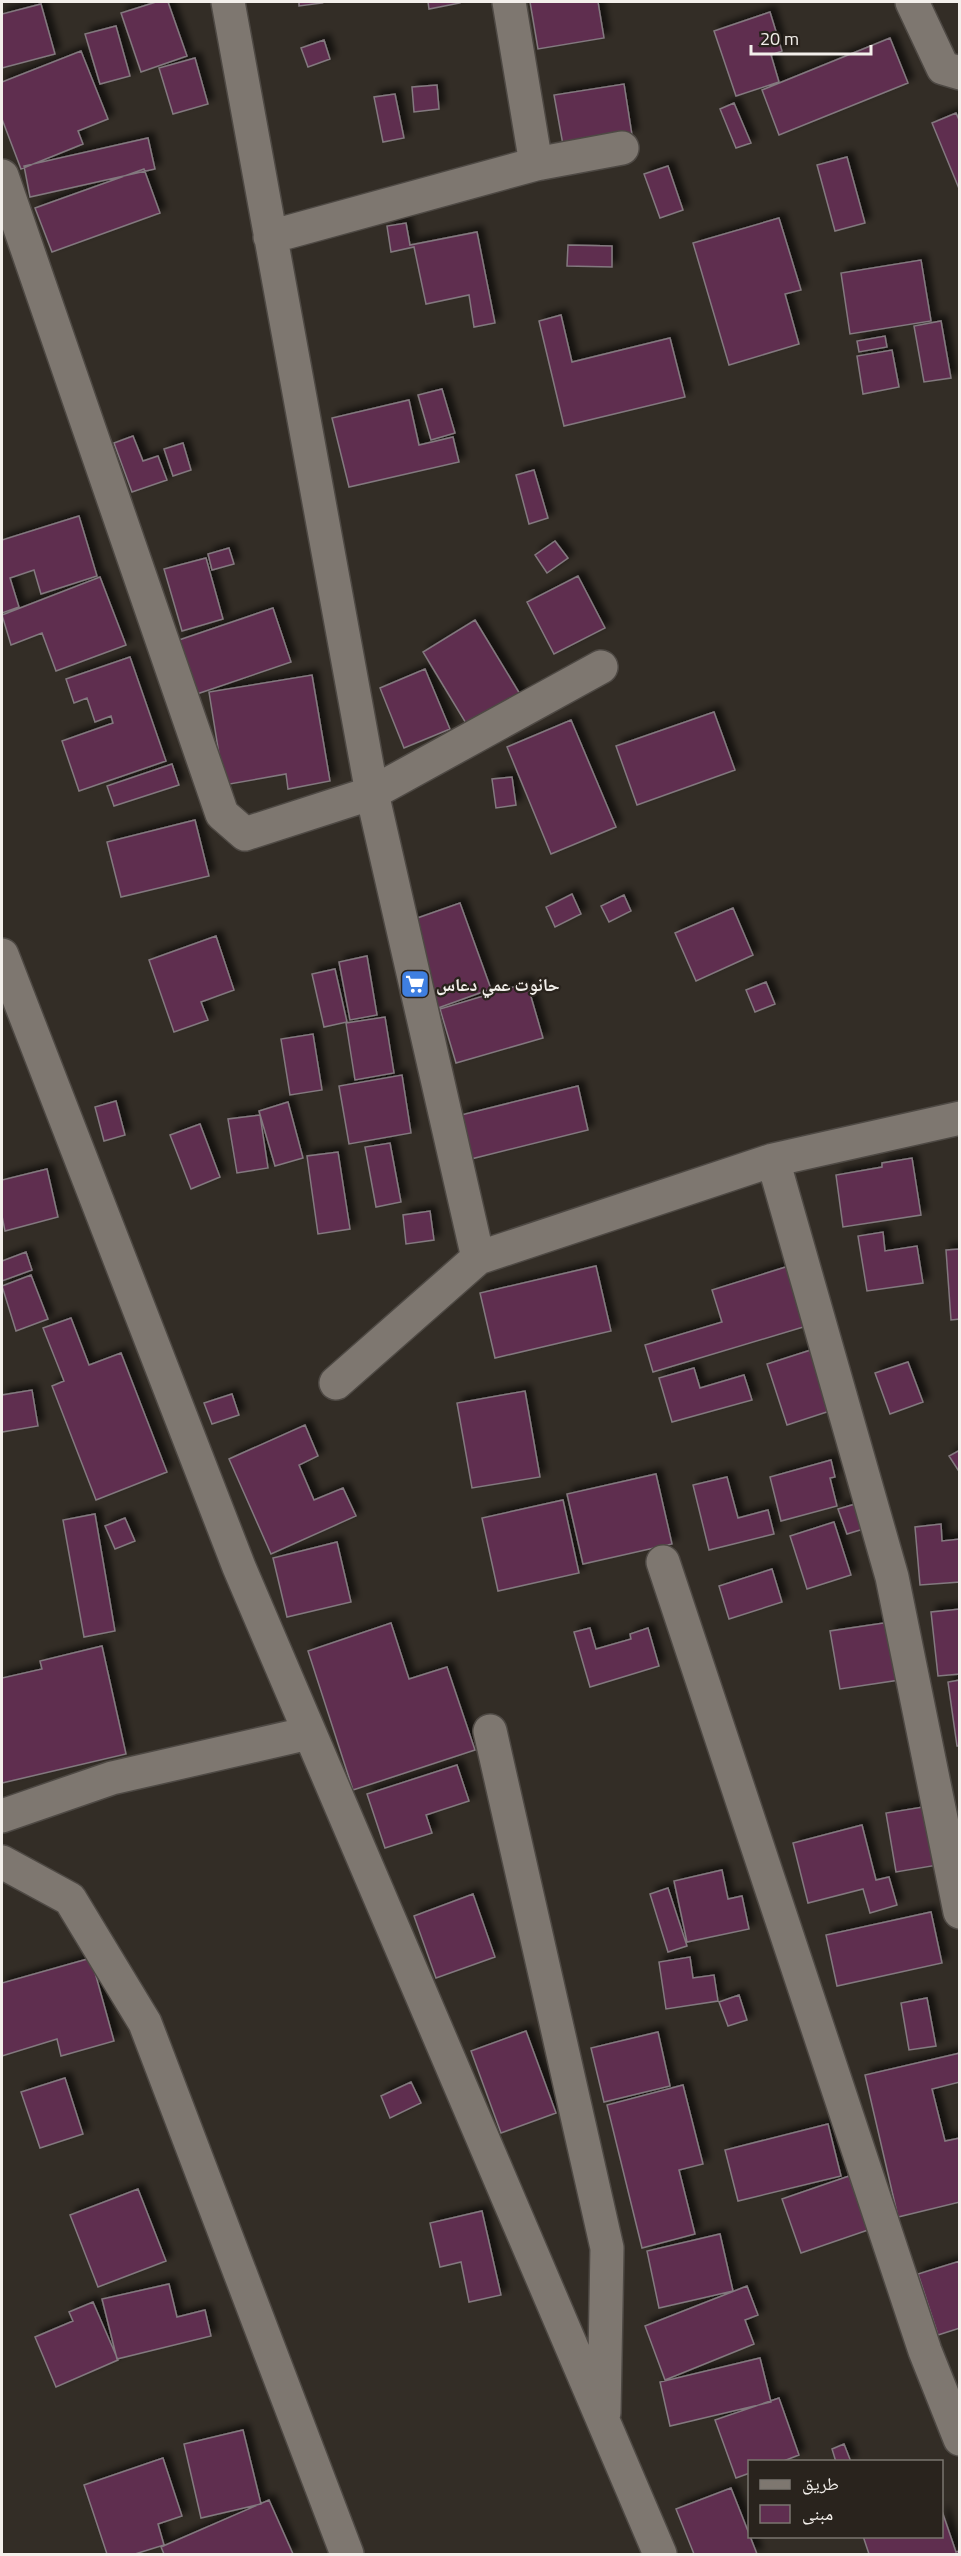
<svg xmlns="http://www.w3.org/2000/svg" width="961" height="2556" font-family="'Titillium Web','Noto Naskh Arabic',sans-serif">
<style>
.building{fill:#5f2e50;stroke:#83797f;stroke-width:1.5;filter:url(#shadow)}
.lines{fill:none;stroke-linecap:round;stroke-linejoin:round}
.minor-casing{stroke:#4e4944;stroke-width:36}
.minor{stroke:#7e7770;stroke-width:33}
.labels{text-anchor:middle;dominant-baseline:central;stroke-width:4.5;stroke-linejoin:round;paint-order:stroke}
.poi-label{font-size:18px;font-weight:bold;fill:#f3efeb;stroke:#29231d;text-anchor:start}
</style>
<defs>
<filter id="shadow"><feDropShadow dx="5.5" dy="-5.5" stdDeviation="3" flood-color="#0009"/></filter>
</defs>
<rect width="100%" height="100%" fill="#332d26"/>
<path class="building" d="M156 2H168L187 56 141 72 121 13Z
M299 2H321L322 3 299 6Z
M428 2H460V3L429 9Z
M530 2H598L604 38 538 49Z
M41 4 55 54 2 68V14Z
M770 12 782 51 771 55 779 82 736 96 714 31Z
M116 26 130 76 100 84 85 34Z
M890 38 908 83 779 135 762 90Z
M324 40 330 59 308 67 301 48Z
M81 51 108 119 78 131 83 144 21 169 2 119V82Z
M195 58 208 104 173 114 159 68Z
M624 84 632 135 563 145 554 95Z
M437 85 439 109 414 112 412 87Z
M395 94 404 138 383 142 374 97Z
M734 103 751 143 736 148 720 109Z
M956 113 960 122V191L932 123Z
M148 138 155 169 30 197 24 166Z
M847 157 865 223 835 231 817 165Z
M668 166 683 210 660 218 644 174Z
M144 169 160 213 52 252 35 208Z
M779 218 801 290 785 294 799 344 729 365 693 243Z
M406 223 410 245 477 232 495 323 474 327 469 295 426 304 414 247 391 252 387 226Z
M568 245 612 246V267L567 266Z
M921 260 931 321 850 334 841 273Z
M561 315 572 362 670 338 685 397 564 426 539 321Z
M941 321 951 378 924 382 914 326Z
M885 336 887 347 859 352 857 341Z
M892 350 899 387 863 394 857 356Z
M442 389 455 433 431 440 418 395Z
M409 400 419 445 453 437 459 462 349 487 332 418Z
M133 436 143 461 158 456 167 480 132 492 114 443Z
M183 443 191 470 173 476 164 449Z
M534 470 548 518 529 524 516 475Z
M79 516 97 576 41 594 34 570 10 578 19 607 2 613V540Z
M555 541 568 558 547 573 535 555Z
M229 548 234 564 212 570 208 554Z
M206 558 223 619 182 631 164 569Z
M578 576 605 628 554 654 527 602Z
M100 577 126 645 56 671 42 633 11 645 2 615Z
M273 608 291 662 197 694 179 640Z
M475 620 523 699 470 730 423 652Z
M130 657 166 761 79 791 62 741 113 723 111 716 95 722 87 698 74 703 66 679Z
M425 669 450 729 404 748 380 688Z
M312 675 330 781 288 789 286 774 224 785 209 692Z
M714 712 735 770 637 805 616 746Z
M571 720 616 827 551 854 507 747Z
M172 764 179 785 114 806 107 786Z
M512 777 516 805 496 808 492 779Z
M195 820 209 876 121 897 107 842Z
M572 894 581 914 555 927 546 907Z
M624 895 631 911 609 922 601 906Z
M460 903 491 989 438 1008 406 922Z
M733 908 753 955 696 981 675 933Z
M216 936 234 990 201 1002 208 1020 174 1032 149 960Z
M367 956 377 1015 350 1020 339 962Z
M335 969 347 1022 324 1027 312 974Z
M766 982 775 1004 755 1012 746 990Z
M527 983 543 1038 456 1063 440 1009Z
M385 1017 394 1073 355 1080 346 1023Z
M313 1034 322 1090 290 1095 281 1039Z
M402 1075 411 1133 349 1144 339 1086Z
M578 1086 588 1130 471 1159 461 1115Z
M116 1101 125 1135 104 1141 95 1107Z
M288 1102 303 1158 275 1166 259 1111Z
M260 1115 268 1168 237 1173 228 1119Z
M200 1124 220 1177 191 1189 170 1135Z
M390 1143 401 1202 376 1207 365 1147Z
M338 1152 350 1229 318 1234 307 1156Z
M912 1158 921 1215 843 1227 836 1175 882 1167V1163Z
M47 1169 58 1217 5 1231 2 1216V1180Z
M430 1211 434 1240 406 1244 403 1215Z
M883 1232 885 1251 917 1246 923 1283 867 1291 858 1236Z
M960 1249V1319L951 1320 946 1250Z
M26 1252 32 1270 2 1281V1261Z
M792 1265 810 1325 653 1372 645 1345 722 1322 712 1290Z
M596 1266 611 1331 495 1358 480 1293Z
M31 1275 48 1319 16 1331 2 1286Z
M71 1318 89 1365 121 1353 167 1472 96 1500 52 1386 64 1381 43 1328Z
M817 1348 836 1409 787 1425 767 1364Z
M908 1362 923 1402 890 1414 875 1373Z
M694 1368 700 1388 744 1375 752 1400 672 1422 659 1378Z
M32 1390 38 1426 2 1432V1395Z
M525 1391 540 1477 472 1488 457 1403Z
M232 1394 239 1415 212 1424 204 1403Z
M305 1425 318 1456 299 1465 314 1500 343 1488 356 1516 271 1554 229 1459Z
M960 1450V1473L949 1456Z
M831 1460 835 1477 830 1478 837 1506 781 1521 770 1477Z
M656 1474 672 1544 583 1564 567 1494Z
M727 1477 738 1518 768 1510 774 1534 709 1550 693 1485Z
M563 1500 579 1573 498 1591 482 1518Z
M862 1502 870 1527 847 1534 838 1509Z
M95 1514 115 1631 84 1637 63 1520Z
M125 1518 135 1541 115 1549 105 1526Z
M834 1522 851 1575 807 1589 790 1536Z
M941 1524 942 1541 960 1539V1582L920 1585 915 1527Z
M337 1542 351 1602 287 1617 273 1558Z
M772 1569 782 1602 729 1619 719 1586Z
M960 1609V1674L938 1676 931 1612Z
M897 1621 906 1679 840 1689 830 1631Z
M391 1623 409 1679 447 1667 475 1750 353 1790 308 1651Z
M590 1628 596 1649 631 1639 630 1634 648 1628 659 1666 590 1687 574 1632Z
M102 1646 126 1754 2 1783V1678L42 1669 40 1661Z
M960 1680V1746H957L948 1682Z
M457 1765 469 1801 426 1815 432 1833 385 1848 367 1794Z
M935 1805 944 1864 896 1872 886 1813Z
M862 1825 876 1880 889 1877 897 1905 870 1913 863 1889 808 1903 793 1843Z
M722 1870 728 1899 742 1896 749 1929 687 1942 674 1881Z
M668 1888 687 1946 668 1952 650 1894Z
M473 1894 495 1957 436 1978 414 1916Z
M931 1912 942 1963 837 1986 826 1935Z
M690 1957 693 1978 714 1975 718 2001 666 2009 659 1962Z
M91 1958 114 2041 61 2056 57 2039 2 2056V1983Z
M739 1995 747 2020 728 2026 719 2002Z
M927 1998 936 2046 909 2050 901 2003Z
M526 2031 556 2113 501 2133 471 2051Z
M658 2032 670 2086 604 2102 591 2048Z
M960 2053V2082L932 2089 945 2141 960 2138V2202L898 2217 865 2075Z
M65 2078 83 2134 40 2148 21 2092Z
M411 2082 421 2103 390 2118 381 2096Z
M683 2085 703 2164 679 2170 695 2234 642 2248 607 2105Z
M828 2124 841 2176 738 2201 725 2150Z
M849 2176 868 2230 801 2253 782 2199Z
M138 2189 166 2261 98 2287 70 2215Z
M482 2211 501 2295 469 2302 461 2262 440 2267 430 2223Z
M720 2234 733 2291 659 2308 647 2251Z
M960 2261V2328L938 2335 918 2274Z
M169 2284 177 2317 205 2310 211 2336 117 2359 102 2299Z
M747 2286 758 2315 745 2320 754 2344 665 2380 645 2326Z
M93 2302 118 2360 56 2387 35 2337 73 2321 69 2312Z
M760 2358 771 2402 670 2426 660 2382Z
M779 2398 799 2455 781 2462H750V2473L736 2478 715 2420Z
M243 2430 261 2504 201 2518 184 2444Z
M844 2444 851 2462H836L832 2449Z
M163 2458 182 2516 158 2524 164 2545 135 2554H107L84 2485Z
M731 2488 757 2554H694L676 2509Z
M269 2500 293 2554H164L161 2547Z
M942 2511 956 2552 960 2551V2554H869L863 2536H942Z"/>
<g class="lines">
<g class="minor-casing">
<path id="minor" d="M228 2 372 793 478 1258 336 1383
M509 2 536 164
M912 2 943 68 960 73
M2 176 222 814 245 834 372 793 601 667
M270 237 536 164 622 148
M2 955 239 1567 660 2554
M773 1160 892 1577 960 1912
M478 1258 773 1160 960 1118
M663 1562 925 2351 960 2439
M490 1731 607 2248 604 2413
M2 1816 112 1778 309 1733
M2 1862 70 1899 145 2023 347 2554"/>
</g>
<use href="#minor" class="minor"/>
</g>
<defs>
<g id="supermarket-square" transform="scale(1.5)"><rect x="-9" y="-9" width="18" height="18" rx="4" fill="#3f7fe0" stroke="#29231d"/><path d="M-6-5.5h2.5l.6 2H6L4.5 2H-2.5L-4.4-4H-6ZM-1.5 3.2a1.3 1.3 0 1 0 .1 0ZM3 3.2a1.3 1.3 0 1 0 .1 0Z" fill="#fff"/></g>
</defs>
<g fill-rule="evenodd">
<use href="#supermarket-square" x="415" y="984"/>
</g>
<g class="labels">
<g class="poi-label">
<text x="436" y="984">حانوت عمي دعاس</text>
</g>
</g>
<rect width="961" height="2556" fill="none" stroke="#f3efeb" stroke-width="6"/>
<rect x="748" y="2460" width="195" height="78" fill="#29231d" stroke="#7a756f" stroke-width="1.5"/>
<rect x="760" y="2480" width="30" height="9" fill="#7e7770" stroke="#7a756f" stroke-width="1.5"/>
<text x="802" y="2490" font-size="18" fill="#f3efeb">طريق</text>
<rect x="760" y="2505" width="30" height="18" fill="#5f2e50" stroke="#7a756f" stroke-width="1.5"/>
<text x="802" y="2520" font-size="18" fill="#f3efeb">مبنى</text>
<path d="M751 45v9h120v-9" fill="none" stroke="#f3efeb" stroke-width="3"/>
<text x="760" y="45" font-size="18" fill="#f3efeb" stroke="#29231d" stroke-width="4.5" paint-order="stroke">20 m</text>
</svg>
